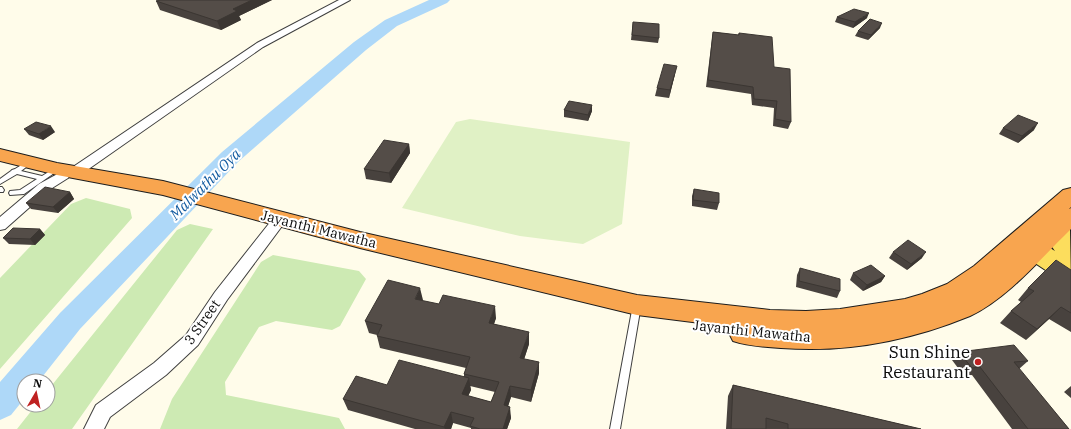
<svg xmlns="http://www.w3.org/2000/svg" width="1071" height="429" font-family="'IBM Plex Serif',serif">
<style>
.green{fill:#cdeab3}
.pitch{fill:#e0f1c5}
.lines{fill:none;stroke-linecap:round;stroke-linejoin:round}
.river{fill:#aed8f8;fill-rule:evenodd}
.lane-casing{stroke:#3f3f3f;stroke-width:2}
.street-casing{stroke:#3f3f3f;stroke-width:2}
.primary-casing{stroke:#1d1d1d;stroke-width:2}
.highway-casing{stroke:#1d1d1d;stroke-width:2}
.lane{fill:#fff;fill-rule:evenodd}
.street{fill:#fff;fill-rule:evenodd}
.primary{fill:#fcdd5d;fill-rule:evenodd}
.highway{fill:#f8a54f;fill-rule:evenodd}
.wall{fill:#48423e;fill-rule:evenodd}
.shaded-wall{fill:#3b3632}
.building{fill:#544d48;stroke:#3b3632}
.poi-dot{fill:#bf2121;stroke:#fff;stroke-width:1.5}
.labels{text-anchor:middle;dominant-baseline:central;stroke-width:4;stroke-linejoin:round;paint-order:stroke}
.street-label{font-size:14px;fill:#0c0c0c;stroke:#fff}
.water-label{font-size:15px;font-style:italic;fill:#125ba0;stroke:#fff}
.near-poi-label{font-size:17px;fill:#0c0c0c;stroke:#fff;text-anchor:end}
</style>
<rect width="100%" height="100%" fill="#fffcea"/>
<path class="green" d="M86 198 130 209 132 218 0 369V278L71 204Z
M190 224 213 229 72 429H17L36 405H48V390L177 230Z
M273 255 359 271 366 279 340 326 332 330 276 321 259 327 225 382 226 395 339 418 345 429H160L172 399 261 262Z"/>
<path class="pitch" d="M470 119 630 142 622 224 583 244 520 236 402 208 456 122Z"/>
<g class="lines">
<path class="river" d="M429 0H450L447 3 397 26 366 50 238 162 80 329 39 381H24V399L11 415 0 420V382L60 313 222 152 354 42 385 20Z"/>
<g class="lane-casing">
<path id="lane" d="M28 161 30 162 31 163 30 164 21 171 42 176 55 168 57 167 60 169 24 194 10 195 9 193 10 191 20 190 37 179 17 174 0 184V179L11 171 12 170 15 169Z
M0 187H2L4 190 3 192H0Z
M637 302 640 303 641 305 620 429H610L633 305 634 303Z"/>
</g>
<g class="street-casing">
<path id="street" d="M339 0H350L263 47 80 175 75 176 70 175 69 172 70 169 257 43Z
M63 171 68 172 70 175 68 178 49 190 5 229 0 230V217L39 184Z
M280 214 285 216 287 219 285 222 227 300 198 345 166 375 110 417 104 429H84L96 405 154 363 186 335 215 292 275 216Z"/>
</g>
<g class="primary-casing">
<path id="primary" d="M1059 221 1067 223 1070 229 1071 283 1062 281 1011 247 1007 241 1011 235C1027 230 1042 243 1055 251 1049 242 1045 233 1051 223Z"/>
</g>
<g class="highway-casing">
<path id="highway" d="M0 149 57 163 163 181 360 232 637 295 770 310 806 311 840 309 905 299 922 294 947 284 974 266 1063 190 1071 188V207L1069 209 1071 208V229C1041 258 1007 299 970 316 909 341 846 353 781 348 765 347 748 346 733 341L729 333 732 327 637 315 360 248 163 195 57 175 0 161Z"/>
</g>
<use href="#lane" class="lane"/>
<use href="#street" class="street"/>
<use href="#primary" class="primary"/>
<use href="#highway" class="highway"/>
</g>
<path class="wall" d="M160 0H272L239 16 241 20 221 30 160 10 156 1Z
M837 17 867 18 853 28 835 22Z
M633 22 659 38 658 43 631 40Z
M880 28 868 40 855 36 858 31Z
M713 32 738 35 739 33 774 67 791 122 788 129 773 126 774 108 752 105 751 94 706 87 712 39Z
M675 74 669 98 655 96 657 88Z
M564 110 592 111 588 121 564 117Z
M1003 128 1034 130 1018 143 999 134Z
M24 129 55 132 43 140 29 135Z
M409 144 410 153 391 183 366 179 364 169Z
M694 189 719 203 717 210 692 206V196Z
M70 192 74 199 58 213 31 209 26 203Z
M40 229 45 235 35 245 9 244 3 238Z
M893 252 922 258 907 270 889 258Z
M800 268 840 291 837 298 796 287 797 275Z
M1071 270V332L1049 319 1026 340 1000 323 1011 311 1021 302 1018 300 1028 288Z
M853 273 885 276 881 282 863 291 850 280Z
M423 300V301L496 318 494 324 529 344 524 359 539 373 531 402 511 397 508 406 511 418 507 429H471V428L453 423 451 429H415L348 410 343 399 387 385 464 377V374L466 368 380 348 377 336V335L369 333 365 321ZM470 386 495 392 491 402 468 396 471 390Z
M959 352 1028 361 1019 369 1069 429H1012L972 375 964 376 952 360Z
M733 385 921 429H726L728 396Z
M1071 386V398L1064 392Z"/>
<path class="shaded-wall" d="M252 0H272L239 16 241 20 221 30 217 21 233 9Z
M869 13 867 18 853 28 855 22Z
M882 23 880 28 868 40 871 35Z
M677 66 669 98 670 90Z
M592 105V111L588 121V115Z
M1038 123 1034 130 1018 143 1022 136Z
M51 126 55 132 43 140 39 134Z
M409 144 410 153 391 183 389 173Z
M70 192 74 199 58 213 53 207Z
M40 229 45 235 35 245 30 239Z
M926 252 922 258 907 270 911 264Z
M885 276 881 282 863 291 867 285Z
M420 288 423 300 418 311 415 299Z
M495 306 496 318 490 335 489 323Z
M1061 307 1049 319 1026 340 1037 329Z
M529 332V344L521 369 520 358Z
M539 362V373L531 402V390Z
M469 378 471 390 464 405 462 394Z
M510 386 511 397 505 416 504 405Z
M510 407 511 418 507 429H503Z
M451 412 453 423 451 429H445L444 427Z"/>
<path class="building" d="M160 0H252L233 9 237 11 217 21 156 1Z
M854 9 869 13 855 22 837 17Z
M870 19 882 23 871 35 858 31Z
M633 22 659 24V38L632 35Z
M713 32 739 35V33L772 37 774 67 790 69 791 122 775 119 777 101 754 99 753 87 708 80Z
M664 64 677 66 670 90 657 88Z
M569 101 592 105 588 115 564 110Z
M1018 115 1038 123 1022 136 1003 128Z
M36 122 51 126 39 134 24 129Z
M384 140 409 144 389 173 364 169Z
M45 187 70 192 53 207 26 203Z
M694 189 719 193V203L693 200Z
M13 228 40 229 30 239 3 238Z
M908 240 926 252 911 264 893 252Z
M1056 260 1071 270V313L1061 307 1037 329 1011 311 1034 291 1028 288Z
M871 265 885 276 867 285 853 273Z
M800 268 840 279V291L799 281Z
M388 280 420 288 415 299 439 304 443 295 495 306 489 323 529 332 520 358 539 362 531 390 510 386 504 405 510 407 503 429H480L470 426 474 418 451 412 444 427 343 399 356 376 387 385 399 360 469 378 462 394 491 402 499 382 464 374 470 357 377 336 382 325 365 321Z
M1014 345 1028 361 1014 362 1069 429H1028L980 367 972 368 959 352Z
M733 385 921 429H788V424L766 418V429H731Z"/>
<circle class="poi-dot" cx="978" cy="362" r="4"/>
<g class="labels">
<g class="street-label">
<text transform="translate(319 229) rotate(14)">Jayanthi Mawatha</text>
<text transform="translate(202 322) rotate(-55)">3 Street</text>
<text transform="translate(752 331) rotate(6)">Jayanthi Mawatha</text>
</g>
<g class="water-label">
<text transform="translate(205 184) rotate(-45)">Malwathu Oya</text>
</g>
<g class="near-poi-label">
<text x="970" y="352">Sun Shine<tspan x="970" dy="20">Restaurant</tspan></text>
</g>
</g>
<g transform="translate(36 393) rotate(9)"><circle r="19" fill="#ffffff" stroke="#9e9e9e"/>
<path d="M0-3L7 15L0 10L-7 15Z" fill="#bf2121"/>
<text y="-6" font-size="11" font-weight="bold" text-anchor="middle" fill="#0c0c0c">N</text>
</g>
</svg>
